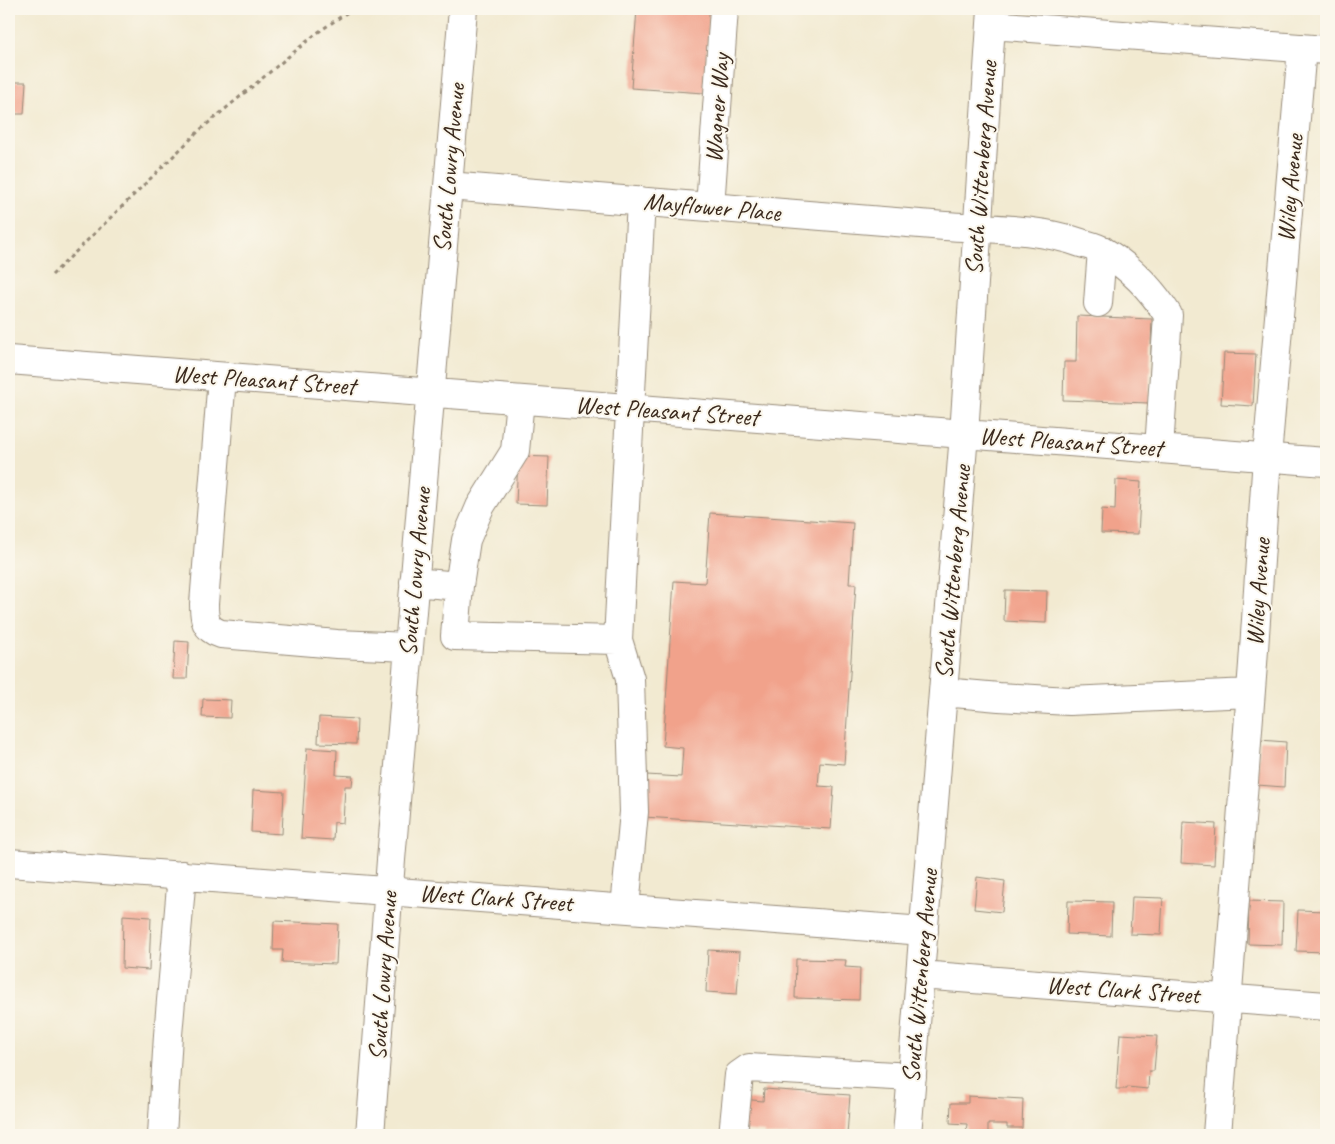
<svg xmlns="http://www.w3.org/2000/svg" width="1335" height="1144" font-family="Caveat,sans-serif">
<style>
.building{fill:#f1a28b}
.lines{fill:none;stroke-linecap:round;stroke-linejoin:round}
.minor-casing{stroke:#968a78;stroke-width:30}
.path{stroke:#968a78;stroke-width:3;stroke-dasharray:4 4;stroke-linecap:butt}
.minor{stroke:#fff;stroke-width:28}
.labels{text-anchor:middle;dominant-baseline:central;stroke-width:4;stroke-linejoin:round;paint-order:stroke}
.street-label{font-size:25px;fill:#3b2a1e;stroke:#fbf7ec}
</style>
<rect width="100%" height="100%" fill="#fbf7ec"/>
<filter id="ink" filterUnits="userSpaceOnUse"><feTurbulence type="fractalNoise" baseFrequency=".02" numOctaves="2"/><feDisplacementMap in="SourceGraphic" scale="10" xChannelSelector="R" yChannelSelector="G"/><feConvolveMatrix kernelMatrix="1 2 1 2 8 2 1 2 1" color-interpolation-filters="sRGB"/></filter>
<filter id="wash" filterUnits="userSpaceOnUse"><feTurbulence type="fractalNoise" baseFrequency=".0096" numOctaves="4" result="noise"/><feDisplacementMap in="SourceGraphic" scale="20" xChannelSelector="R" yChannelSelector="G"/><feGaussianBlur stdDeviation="1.12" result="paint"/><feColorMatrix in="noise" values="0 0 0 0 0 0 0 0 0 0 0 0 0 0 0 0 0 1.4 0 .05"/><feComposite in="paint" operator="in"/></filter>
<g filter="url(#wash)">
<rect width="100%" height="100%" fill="#f2ead1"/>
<g id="blocks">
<path class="building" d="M637 9H710L704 93 631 88Z
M9 74H12V82H26L24 114H9Z
M1077 316 1152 319 1149 403 1063 400 1064 362H1076Z
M1224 353 1256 354 1253 406 1221 404Z
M518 456 549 457 547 505 516 504Z
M1116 480 1141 482 1138 534 1101 533 1102 509 1115 510Z
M710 513 853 523 849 584H856L844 764 820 762 818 786 834 787 831 829 644 817 647 775 681 777 683 748 663 746 674 581 705 583Z
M1005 590 1047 591 1046 623 1004 621Z
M175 641 189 642 187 679H173Z
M203 699 231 700 230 718 202 717Z
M319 717 357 719 356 744 318 743Z
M1260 740 1286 742 1284 787 1257 785Z
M307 748 337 750 336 775 353 776 352 786H345L343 823 334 822 333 840 301 838Z
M253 790 284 792 282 834 251 832Z
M1183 822 1216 824 1214 865 1181 863Z
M977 877 1005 881 1002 912 974 909Z
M1132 897 1163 898 1161 935 1130 934Z
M1068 901 1112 902 1111 936 1067 934Z
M1249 901 1283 902 1282 945 1248 944Z
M1298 910 1326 911V952L1296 951Z
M123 915 151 917 149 970 122 968Z
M274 921 338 924 336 964 282 962 283 950H273Z
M708 950 740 952 737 994 706 992Z
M796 959 846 960 845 967 860 968 859 1000 795 998Z
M1120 1034 1157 1036 1154 1071H1149L1148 1089 1127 1087V1089H1116Z
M764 1089 850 1095 847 1135H764V1132L740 1130 742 1099 763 1101Z
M968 1096 1023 1099 1022 1128H1007V1124H988V1134L966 1133 967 1124 950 1123 951 1103H968Z"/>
</g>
</g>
<g filter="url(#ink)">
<use href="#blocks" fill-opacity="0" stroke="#968a78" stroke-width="1"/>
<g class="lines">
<g class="minor-casing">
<path id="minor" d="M991 25 1326 50
M448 186 945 226C990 229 1038 228 1081 243 1088 245 1097 247 1103 251 1130 267 1151 288 1168 315L1159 449
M710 207 724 9
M1098 303 1102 250
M9 360 1326 462
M222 377 204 604C204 619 205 629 221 634L337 644 409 647
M414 582 459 586 466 540 480 507 515 451 520 400
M459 586 455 636 618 640
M943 692 999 697 1069 701 1250 693
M9 863 924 931
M625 908 634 812 630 679 618 640 641 201
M920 975 1326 1006
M162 1135 168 1035 182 875
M370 1135 391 860 463 9
M733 1135 739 1075 749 1068 912 1077
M907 1135 964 434 992 9
M1217 1135 1253 664 1267 457 1302 48"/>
</g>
<path class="path" d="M52 275 201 129 317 33 352 9"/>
<use href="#minor" class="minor"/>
</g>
</g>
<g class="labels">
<g class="street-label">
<text transform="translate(717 108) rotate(-86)">Wagner Way</text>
<text transform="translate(449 168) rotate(-85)">South Lowry Avenue</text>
<text transform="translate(981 168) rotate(-86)">South Wittenberg Avenue</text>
<text transform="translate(1290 188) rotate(-85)">Wiley Avenue</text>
<text transform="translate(712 207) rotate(5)">Mayflower Place</text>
<text transform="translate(264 380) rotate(4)">West Pleasant Street</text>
<text transform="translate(667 411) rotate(4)">West Pleasant Street</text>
<text transform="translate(1071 442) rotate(4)">West Pleasant Street</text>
<text transform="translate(415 572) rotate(-85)">South Lowry Avenue</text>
<text transform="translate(953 572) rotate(-85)">South Wittenberg Avenue</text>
<text transform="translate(1258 592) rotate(-86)">Wiley Avenue</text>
<text transform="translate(496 898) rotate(4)">West Clark Street</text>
<text transform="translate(383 976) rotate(-86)">South Lowry Avenue</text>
<text transform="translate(920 976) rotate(-85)">South Wittenberg Avenue</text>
<text transform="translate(1123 990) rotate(4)">West Clark Street</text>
</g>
</g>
<rect width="1335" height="1144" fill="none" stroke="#fbf7ec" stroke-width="30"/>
</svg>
